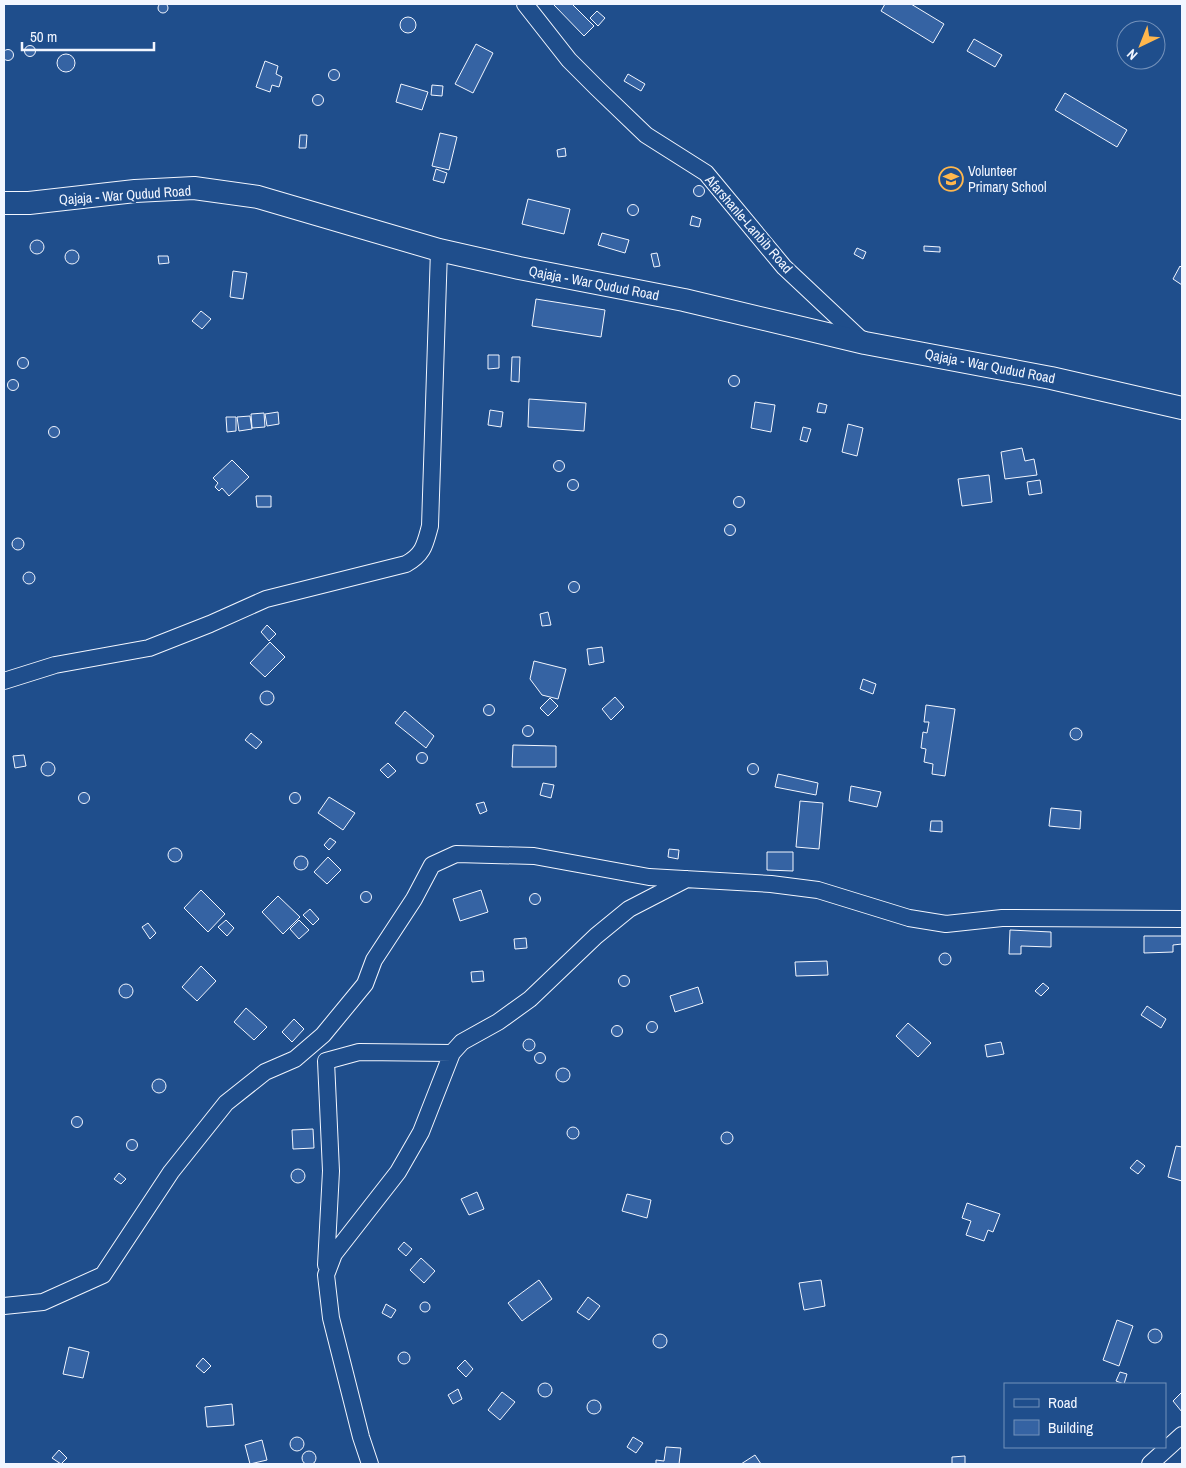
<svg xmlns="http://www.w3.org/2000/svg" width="1186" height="1468" font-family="'Archivo Narrow',sans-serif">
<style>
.building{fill:#3563a3;stroke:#f2f6ff}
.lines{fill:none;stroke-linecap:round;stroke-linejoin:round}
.street-casing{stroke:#f2f6ff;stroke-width:18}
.secondary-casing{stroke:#f2f6ff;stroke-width:24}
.street{stroke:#1f4e8c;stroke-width:16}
.secondary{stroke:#1f4e8c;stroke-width:22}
.labels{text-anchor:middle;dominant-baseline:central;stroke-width:4;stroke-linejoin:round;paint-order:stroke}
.poi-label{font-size:14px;fill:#f2f6ff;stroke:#1f4e8c;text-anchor:start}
.street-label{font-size:14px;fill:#f2f6ff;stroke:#1f4e8c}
</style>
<rect width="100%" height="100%" fill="#1f4e8c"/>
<path class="building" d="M158 8a5 5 0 1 1 10 0a5 5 0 1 1-10 0Z
M555 4H572L594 26 584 36 554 5Z
M885 4H911L944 24 933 43 881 11Z
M597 11 605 18 598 26 590 18Z
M400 25a8 8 0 1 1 16 0a8 8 0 1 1-16 0Z
M974 39 1002 55 995 67 967 51Z
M476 44 493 53 473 93 455 84Z
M24.5 51a5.5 5.5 0 1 1 11 0a5.5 5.5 0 1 1-11 0Z
M2.5 55a5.5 5.5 0 1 1 11 0a5.5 5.5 0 1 1-11 0Z
M57 63a9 9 0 1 1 18 0a9 9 0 1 1-18 0Z
M265 61 278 66 276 74 282 77 279 87 272 85 270 92 256 87Z
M328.5 75a5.5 5.5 0 1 1 11 0a5.5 5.5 0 1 1-11 0Z
M628 74 645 84 641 91 624 81Z
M401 84 428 92 422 110 396 102Z
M432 85 443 86 442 96 431 95Z
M1065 93 1127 130 1117 147 1055 110Z
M312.5 100a5.5 5.5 0 1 1 11 0a5.5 5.5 0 1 1-11 0Z
M440 133 457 137 449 170 432 166Z
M300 135H307L306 148H299Z
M565 148 566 156 558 157 557 150Z
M436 169 447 173 444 183 433 180Z
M693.5 191a5.5 5.5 0 1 1 11 0a5.5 5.5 0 1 1-11 0Z
M528 199 570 209 564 234 522 224Z
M627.5 210a5.5 5.5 0 1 1 11 0a5.5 5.5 0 1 1-11 0Z
M692 216 701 219 699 227 690 225Z
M602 233 629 240 625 253 598 245Z
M30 247a7 7 0 1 1 14 0a7 7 0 1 1-14 0Z
M924 246 940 247V252L924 251Z
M857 248 866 252 863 259 854 254Z
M65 257a7 7 0 1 1 14 0a7 7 0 1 1-14 0Z
M657 253 660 266 654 267 651 254Z
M158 256H168L169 263 159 264Z
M1180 266 1182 268V285L1173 279Z
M233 271 247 273 243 299 230 297Z
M536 299 605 310 601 337 532 326Z
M201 311 211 319 202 329 192 321Z
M488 355H499V368L488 369Z
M512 357H520L519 382 511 381Z
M17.5 363a5.5 5.5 0 1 1 11 0a5.5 5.5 0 1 1-11 0Z
M728.5 381a5.5 5.5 0 1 1 11 0a5.5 5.5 0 1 1-11 0Z
M7.5 385a5.5 5.5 0 1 1 11 0a5.5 5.5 0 1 1-11 0Z
M529 399 586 403 584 431 528 427Z
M755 402 775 405 771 432 751 428Z
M819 403 827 405 825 413 817 412Z
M490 410 503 412 501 427 488 425Z
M278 412 279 424 267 426 265 414Z
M264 413 265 427 252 428 251 414Z
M250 416 252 429 239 431 237 417Z
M226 417H236V431L227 432Z
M848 424 863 428 857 456 842 452Z
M48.5 432a5.5 5.5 0 1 1 11 0a5.5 5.5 0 1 1-11 0Z
M803 427 811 429 807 442 800 440Z
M1022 448 1025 461 1034 459 1037 475 1005 479 1001 452Z
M232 460 249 477 229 496 222 488 219 491 215 487 218 483 213 478Z
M553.5 466a5.5 5.5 0 1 1 11 0a5.5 5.5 0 1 1-11 0Z
M989 475 992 502 962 506 958 479Z
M567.5 485a5.5 5.5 0 1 1 11 0a5.5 5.5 0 1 1-11 0Z
M1040 480 1042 493 1029 495 1027 482Z
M256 496H271V507H257Z
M733.5 502a5.5 5.5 0 1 1 11 0a5.5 5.5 0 1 1-11 0Z
M724.5 530a5.5 5.5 0 1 1 11 0a5.5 5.5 0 1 1-11 0Z
M12 544a6 6 0 1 1 12 0a6 6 0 1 1-12 0Z
M23 578a6 6 0 1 1 12 0a6 6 0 1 1-12 0Z
M568.5 587a5.5 5.5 0 1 1 11 0a5.5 5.5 0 1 1-11 0Z
M548 612 551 625 542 626 540 614Z
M267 625 276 634 269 641 261 632Z
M270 642 285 657 265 677 250 663Z
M602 647 604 662 589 665 587 649Z
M534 661 566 669 558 699 542 695 530 679Z
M863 679 876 684 873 694 860 689Z
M260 698a7 7 0 1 1 14 0a7 7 0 1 1-14 0Z
M615 697 624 707 611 720 602 709Z
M550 698 558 706 548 716 540 708Z
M483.5 710a5.5 5.5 0 1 1 11 0a5.5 5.5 0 1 1-11 0Z
M926 705 955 709 945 776 932 774 933 764 924 762 926 749 921 748 923 732 927 733 929 722H924Z
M405 711 434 736 426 748 395 723Z
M522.5 731a5.5 5.5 0 1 1 11 0a5.5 5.5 0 1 1-11 0Z
M1070 734a6 6 0 1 1 12 0a6 6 0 1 1-12 0Z
M251 733 262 742 256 749 245 740Z
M513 745 556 746V767H512Z
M416.5 758a5.5 5.5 0 1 1 11 0a5.5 5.5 0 1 1-11 0Z
M24 755 26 766 15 768 13 756Z
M41 769a7 7 0 1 1 14 0a7 7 0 1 1-14 0Z
M388 763 396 771 388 778 380 770Z
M747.5 769a5.5 5.5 0 1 1 11 0a5.5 5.5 0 1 1-11 0Z
M778 774 818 783 816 795 775 787Z
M543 783 554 785 551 798 540 795Z
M851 786 881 792 877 807 849 801Z
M78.5 798a5.5 5.5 0 1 1 11 0a5.5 5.5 0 1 1-11 0Z
M289.5 798a5.5 5.5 0 1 1 11 0a5.5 5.5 0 1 1-11 0Z
M329 797 355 813 343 830 318 813Z
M800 801 823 803 819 849 796 847Z
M484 802 487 811 480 814 476 804Z
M1051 808 1081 811 1080 829 1049 826Z
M931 821H942V832L930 831Z
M330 838 336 842 329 850 324 845Z
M168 855a7 7 0 1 1 14 0a7 7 0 1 1-14 0Z
M669 849 679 850 678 859 668 857Z
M767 852H793V871L767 870Z
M294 863a7 7 0 1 1 14 0a7 7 0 1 1-14 0Z
M328 857 341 870 327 884 314 872Z
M201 890 225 914 208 932 184 908Z
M481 890 488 912 460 921 453 899Z
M360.5 897a5.5 5.5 0 1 1 11 0a5.5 5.5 0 1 1-11 0Z
M529.5 899a5.5 5.5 0 1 1 11 0a5.5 5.5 0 1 1-11 0Z
M278 896 300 917 283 934 262 912Z
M310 909 319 919 313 925 303 915Z
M226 920 234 928 227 936 218 927Z
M299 920 309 930 299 939 290 929Z
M148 923 156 933 150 939 142 927Z
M1010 930 1051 932V947L1021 946V954H1009Z
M1144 936H1182V944L1173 945V952L1144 953Z
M526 938 527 948 515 949 514 939Z
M939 959a6 6 0 1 1 12 0a6 6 0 1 1-12 0Z
M827 961 828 975 796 976 795 962Z
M201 966 216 981 197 1001 182 987Z
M483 971 484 981 472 982 471 972Z
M618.5 981a5.5 5.5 0 1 1 11 0a5.5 5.5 0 1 1-11 0Z
M1043 983 1049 988 1041 996 1035 991Z
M119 991a7 7 0 1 1 14 0a7 7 0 1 1-14 0Z
M698 987 703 1003 675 1012 670 996Z
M1147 1006 1166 1019 1161 1028 1141 1015Z
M246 1008 267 1027 254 1040 234 1022Z
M294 1019 304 1029 292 1042 282 1032Z
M646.5 1027a5.5 5.5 0 1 1 11 0a5.5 5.5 0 1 1-11 0Z
M908 1023 931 1043 918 1057 896 1036Z
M611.5 1031a5.5 5.5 0 1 1 11 0a5.5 5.5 0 1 1-11 0Z
M523 1045a6 6 0 1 1 12 0a6 6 0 1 1-12 0Z
M1001 1042 1004 1054 987 1057 985 1045Z
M534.5 1058a5.5 5.5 0 1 1 11 0a5.5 5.5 0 1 1-11 0Z
M556 1075a7 7 0 1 1 14 0a7 7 0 1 1-14 0Z
M152 1086a7 7 0 1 1 14 0a7 7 0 1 1-14 0Z
M71.5 1122a5.5 5.5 0 1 1 11 0a5.5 5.5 0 1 1-11 0Z
M567 1133a6 6 0 1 1 12 0a6 6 0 1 1-12 0Z
M313 1129 314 1148 293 1149 292 1130Z
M721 1138a6 6 0 1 1 12 0a6 6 0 1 1-12 0Z
M126.5 1145a5.5 5.5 0 1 1 11 0a5.5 5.5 0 1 1-11 0Z
M1176 1146 1182 1147V1181L1168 1177Z
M1137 1160 1145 1166 1138 1174 1130 1168Z
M291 1176a7 7 0 1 1 14 0a7 7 0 1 1-14 0Z
M119 1173 126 1179 121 1184 114 1179Z
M477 1192 484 1209 469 1215 461 1199Z
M627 1194 651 1200 647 1218 622 1211Z
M967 1203 1000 1214 993 1232 988 1230 984 1241 966 1235 971 1221 962 1218Z
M404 1242 412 1249 406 1256 398 1249Z
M421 1258 435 1271 424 1283 410 1270Z
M539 1280 552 1299 522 1321 508 1303Z
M821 1280 825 1306 804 1310 799 1283Z
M588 1297 600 1306 589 1320 577 1312Z
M420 1307a5 5 0 1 1 10 0a5 5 0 1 1-10 0Z
M386 1304 396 1310 391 1318 382 1313Z
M1117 1320 1133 1326 1119 1366 1103 1360Z
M1148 1336a7 7 0 1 1 14 0a7 7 0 1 1-14 0Z
M653 1341a7 7 0 1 1 14 0a7 7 0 1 1-14 0Z
M69 1347 89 1352 83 1378 63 1374Z
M398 1358a6 6 0 1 1 12 0a6 6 0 1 1-12 0Z
M203 1358 211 1366 204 1373 196 1366Z
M465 1360 473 1369 466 1377 457 1368Z
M1120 1372 1127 1374 1124 1384 1116 1381Z
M538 1390a7 7 0 1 1 14 0a7 7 0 1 1-14 0Z
M458 1389 462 1399 453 1404 448 1395Z
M502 1392 515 1402 500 1420 488 1410Z
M1182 1392V1412L1173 1401Z
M587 1407a7 7 0 1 1 14 0a7 7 0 1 1-14 0Z
M232 1404 234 1425 207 1427 205 1407Z
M633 1437 643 1443 636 1453 627 1447Z
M290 1444a7 7 0 1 1 14 0a7 7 0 1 1-14 0Z
M262 1440 267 1460 250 1464 245 1445Z
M666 1447 681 1448 679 1464H656V1460L664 1461Z
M59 1450 67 1458 61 1464 52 1458Z
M302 1458a7 7 0 1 1 14 0a7 7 0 1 1-14 0Z
M755 1455 761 1464H741Z
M965 1456V1464H952V1457Z"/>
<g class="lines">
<g class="street-casing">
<path id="street" d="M525 4 569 60 597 88 646 135 706 173 784 267 865 343
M4 681 55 665 149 648 210 624 266 599 406 564C424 554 425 544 430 526L439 250
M326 1265 331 1171 326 1061 359 1052 452 1053
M4 1306 43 1302 103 1275 171 1172 226 1103 265 1072 295 1059 323 1035 365 984 374 960 414 899 432 865 456 854 534 856 649 877 771 884 818 890 909 918 946 924 1002 918 1182 919
M370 1464 361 1437 331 1318 326 1275 334 1254 398 1172 421 1132 452 1053 462 1042 498 1022 530 999 596 936 629 909 687 879
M1150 1464 1182 1435"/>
</g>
<g class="secondary-casing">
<path id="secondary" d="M4 203H29L135 191 194 188 258 197 439 250 519 268 684 300 865 343 1051 378 1182 408"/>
</g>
<use href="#street" class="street"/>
<use href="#secondary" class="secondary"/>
</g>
<defs>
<g id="school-ring" transform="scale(1.25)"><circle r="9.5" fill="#1f4e8c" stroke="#ffb74d" stroke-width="1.5"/><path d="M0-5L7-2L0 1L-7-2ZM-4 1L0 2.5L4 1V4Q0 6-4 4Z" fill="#ffb74d"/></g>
</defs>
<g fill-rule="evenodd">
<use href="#school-ring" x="951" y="179"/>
</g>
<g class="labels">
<g class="poi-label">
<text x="968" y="171">Volunteer<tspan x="968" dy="16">Primary School</tspan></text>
</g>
<g class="street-label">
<text transform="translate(125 195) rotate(-4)">Qajaja - War Qudud Road</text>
<text transform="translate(749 224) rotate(49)">Afarshanle-Lanbib Road</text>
<text transform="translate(594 283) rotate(11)">Qajaja - War Qudud Road</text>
<text transform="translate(990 366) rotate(11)">Qajaja - War Qudud Road</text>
</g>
</g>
<rect width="1186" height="1468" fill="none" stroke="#f2f6ff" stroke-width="10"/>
<rect x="1004" y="1383" width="162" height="65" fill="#1f4e8c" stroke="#7391ba"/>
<rect x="1014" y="1399" width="25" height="8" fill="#1f4e8c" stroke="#7391ba"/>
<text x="1048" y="1408" font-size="15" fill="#f2f6ff">Road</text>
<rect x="1014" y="1420" width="25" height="15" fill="#3563a3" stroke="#7391ba"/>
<text x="1048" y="1433" font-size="15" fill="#f2f6ff">Building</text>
<g transform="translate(1141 45) rotate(223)"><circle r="24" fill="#1f4e8c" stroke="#7391ba"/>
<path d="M0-4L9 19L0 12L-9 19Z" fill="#ffb74d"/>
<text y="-8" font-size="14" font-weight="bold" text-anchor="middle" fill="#f2f6ff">N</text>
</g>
<path d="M22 42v8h132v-8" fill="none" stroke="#f2f6ff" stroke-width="2.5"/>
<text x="30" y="42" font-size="15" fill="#f2f6ff" stroke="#1f4e8c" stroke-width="4" paint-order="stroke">50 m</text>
</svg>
